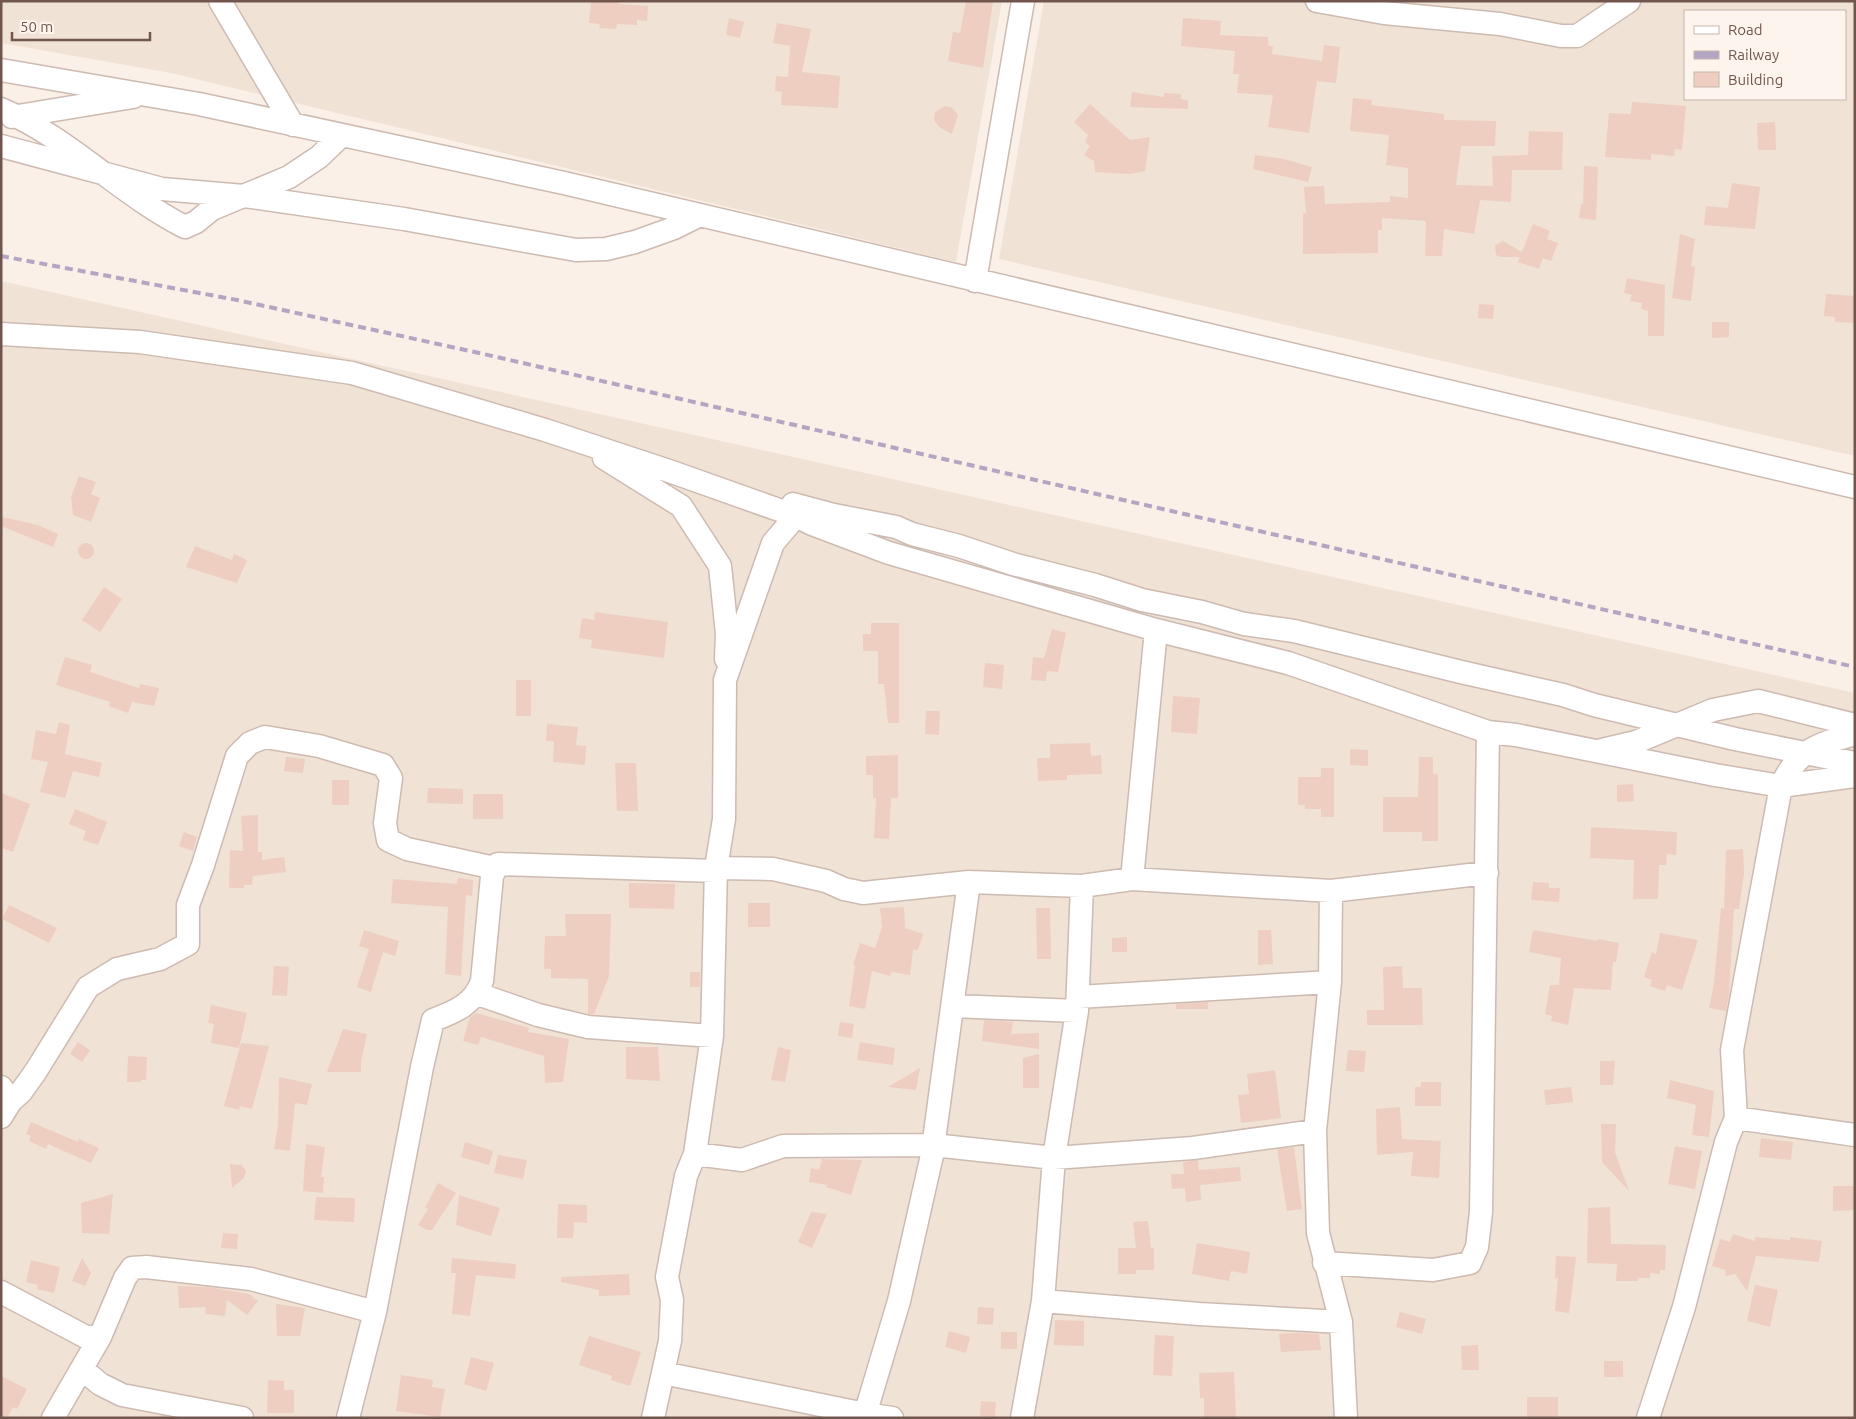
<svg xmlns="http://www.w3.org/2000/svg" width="1856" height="1419" font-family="Ubuntu,sans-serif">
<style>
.residential{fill:#f1e2d6;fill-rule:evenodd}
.building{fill:#edcec1}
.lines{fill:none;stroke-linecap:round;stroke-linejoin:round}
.minor-casing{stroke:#cdbab1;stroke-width:25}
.minor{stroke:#fff;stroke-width:22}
.rail{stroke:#b2a6c3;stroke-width:4;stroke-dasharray:8 5;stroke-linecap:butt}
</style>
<rect width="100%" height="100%" fill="#faf0e7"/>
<path class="residential" d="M1 1H1002L956 262 171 73 1 43Z
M1044 1H1855V456L999 259ZM1685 11H1845V99H1685Z
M1 281 1855 693V1418H1Z"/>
<path class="building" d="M591 1H619V4L648 6 647 21 637 20V25L617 24 616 29 599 28 600 24 589 23Z
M966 1H993L983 68 948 61 953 32 960 33Z
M729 18 744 22 740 38 726 35Z
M1183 18 1221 21 1220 35 1268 37V45L1273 47 1272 54 1322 61 1324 45 1340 47 1336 83 1317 81 1309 133 1268 127 1273 95 1237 93 1239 74H1233L1235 51 1181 46Z
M777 23 811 29 802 72 840 76 838 108 781 105 782 92 775 91 776 76 788 77 790 46 773 43Z
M1132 92 1164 97V93L1181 94V99L1188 100V109L1130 107Z
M1353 98 1372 100 1371 105 1444 114V120L1496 121 1495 146H1461L1456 185 1493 186 1492 156 1528 155 1529 131 1563 132 1562 170H1512L1511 202 1480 200 1474 234 1444 229 1442 256H1425L1426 221 1382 218V230H1378V253L1303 254V213H1306L1304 187 1324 186 1325 204 1390 202V196L1408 198V168L1386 165 1389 135 1350 131Z
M1632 102 1686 106 1682 150 1675 149 1674 156 1651 154V160L1605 157 1609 113 1631 114Z
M1090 104 1130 140 1150 137 1145 171 1130 174 1095 172 1094 161 1084 155 1090 146 1085 142 1088 135 1074 122Z
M945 106 951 107 958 115 952 134 939 127 934 120 935 112Z
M1775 122 1776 150H1758L1757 123Z
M1255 155 1284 159 1312 167 1308 182 1253 169Z
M1584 166 1598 167 1596 220 1579 218 1581 204H1583Z
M1732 183 1760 187 1755 229 1704 225 1706 206 1728 208Z
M1533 224 1550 231 1547 239 1558 243 1551 261 1543 258 1539 269 1518 262 1520 257H1501L1496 255 1495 245 1503 241 1522 252Z
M1680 234 1695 239 1691 266 1695 267 1691 301 1672 298Z
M1627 278 1665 285 1664 336H1648V311L1641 309 1642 303 1630 301 1632 295 1624 293Z
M1826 294 1855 296V323L1835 322V317L1824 316Z
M1479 304 1494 305 1493 319 1478 318Z
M1712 322H1729V337L1712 338Z
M79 476 96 482 91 494 100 498 91 522 73 515 71 497Z
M2 517 38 525 58 534 53 547 1 526Z
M78 551a8 8 0 1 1 16 0a8 8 0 1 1-16 0Z
M195 546 232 560 234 554 247 560 237 583 186 567Z
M104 587 122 599 100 632 82 620Z
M595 612 668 622 664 658 591 648 592 640 579 638 582 618 594 620Z
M871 623H899V723H888L884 684H878V651H863V634H871Z
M1052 629 1066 633 1058 672 1047 671 1046 681 1031 680 1033 657 1044 658Z
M65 657 92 665 90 672 139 688 140 684 159 688 154 706 132 702 128 713 109 706 110 702 56 685Z
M985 663 1004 665 1002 689 983 687Z
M516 680H531V716H516Z
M1173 696 1200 698 1197 734 1171 732Z
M926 711H940L939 735 925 734Z
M59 722 70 725 65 754 102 763 99 777 73 771 65 798 40 792 48 762 31 759 36 730 56 734Z
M547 724 578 727 576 745 586 746 585 765 553 762 554 741H546Z
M1090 743 1091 756 1101 755 1102 774 1067 775V780L1038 781 1037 758H1050V744Z
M1350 749 1368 750V766L1350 765Z
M898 755V798H891L889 839 874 838 876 798H873V775H866V756Z
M286 757 305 759 303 773 284 771Z
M1419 757H1433V774H1438V841H1422V832H1383V797H1418Z
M615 763H636L638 811H617Z
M1321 768H1334V817H1321V809H1305V805H1298V777H1321Z
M332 780H349V805H332Z
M1633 784 1634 801 1617 802V785Z
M428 788 463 789V804L427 803Z
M1 793 30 804 13 852 1 848Z
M473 794H503V819H473Z
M75 809 107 822 98 845 83 840 86 831 69 824Z
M258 815V852H262V860L284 857 286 872 253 876 252 885H244V888H229L230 850 243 851 241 816Z
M1591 827 1677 832 1676 855 1667 854 1666 865H1659L1658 899H1633L1634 860 1590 858Z
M184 832 197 837 193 851 179 846Z
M1743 849 1744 874 1739 909 1724 908 1726 850Z
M458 878 473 880 472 896 466 895 461 976 445 974 448 907 391 903 393 879 457 884Z
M1533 882 1549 883V888H1560L1559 902 1531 900Z
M629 883 675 884 674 909 629 908Z
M748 903H770V927H748Z
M9 905 57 928 49 943 2 919Z
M904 907 905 928 923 934 918 950H913L910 975 891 972 890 976 872 971 865 1009 849 1006 855 965H853L860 943 875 948 882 927 880 908Z
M1036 908H1050L1051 959H1037Z
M1721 908 1734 909 1729 994 1726 1011 1709 1008 1714 983Z
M565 914H611L609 976 594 1014H588V979L551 978V969H544L545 936H566Z
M364 930 399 941 395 956 383 952 371 992 357 987 369 949 359 946Z
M1258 930H1271L1273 964 1258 965Z
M1533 930 1598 941V939L1619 943 1616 962H1613L1611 990 1574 988 1568 1025 1551 1021 1552 1016 1545 1014 1550 985H1559L1561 958 1529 952Z
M1660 933 1698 940 1682 990 1667 985 1665 991 1650 986 1652 980 1644 977 1652 952 1656 954Z
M1127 937V952H1112V938Z
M274 966 289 967 287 996 272 995Z
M1402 966 1403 988H1422L1423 1025H1367V1010H1384L1383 967Z
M690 972H700V987H690Z
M1208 1002V1009H1176V1004Z
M211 1005 247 1013 239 1048 211 1043 214 1024 208 1023Z
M476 1013 529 1028 528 1032 569 1039 563 1082 545 1083 544 1056 481 1037 478 1045 463 1041 470 1017Z
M984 1020 1013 1022 1011 1034 1039 1033V1049L982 1041Z
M840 1022 854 1024 852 1038 838 1036Z
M343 1029 367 1034 361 1061V1072H327Z
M78 1042 90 1050 82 1062 70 1054Z
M860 1042 895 1048 893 1065 857 1060Z
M241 1043 269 1046 252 1109 240 1106 239 1110 224 1106Z
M626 1047H658L660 1081 626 1079Z
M778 1047 791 1050 785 1082 771 1080Z
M1348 1050 1366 1051 1364 1072 1346 1071Z
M1039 1054V1088H1023V1058Z
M128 1056 147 1057 146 1080H141V1082H127Z
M1600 1061H1615L1613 1085H1600Z
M920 1068 916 1090 888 1087Z
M1275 1070 1281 1118 1241 1123 1238 1095 1249 1094 1247 1074Z
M279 1077 312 1084 307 1105 295 1103 290 1151 274 1149 278 1125Z
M1670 1080 1714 1091 1709 1137 1692 1135 1696 1105 1667 1098Z
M1421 1082H1441V1106H1415V1087H1421Z
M1571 1087 1573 1102 1546 1105 1544 1090Z
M1400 1107 1402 1139 1441 1141 1439 1178 1411 1176 1413 1152 1377 1155 1376 1109Z
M31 1122 78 1142 79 1139 99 1148 91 1163 48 1144 46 1149 29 1141 31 1136 26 1134Z
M1601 1124H1616L1615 1152 1629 1191 1602 1162Z
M1761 1138 1793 1142 1791 1160 1759 1157Z
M465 1142 493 1151 489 1165 461 1157Z
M306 1144 325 1147 321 1177H324L323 1193 303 1191Z
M1675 1146 1702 1151 1695 1189 1668 1184Z
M1294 1147 1302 1209 1287 1211 1277 1149Z
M498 1155 527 1160 523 1179 494 1173Z
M822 1159 862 1160 851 1195 826 1187 827 1185 809 1182 811 1168 819 1170Z
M1198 1160 1199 1170 1240 1167 1241 1181 1200 1185 1201 1200 1186 1202 1185 1188 1172 1189 1171 1174H1184L1183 1162Z
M230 1164 241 1165 246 1171 244 1178 232 1188Z
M438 1183 456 1193 432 1230H427L418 1225 428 1209 425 1208Z
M1833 1186H1855V1210L1833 1211Z
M113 1194 109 1234 82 1233 81 1203Z
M459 1195 500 1208 491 1236 456 1225Z
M316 1197 355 1198 354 1222 314 1220Z
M558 1204 587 1205V1223L574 1222 573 1238H557Z
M1610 1207 1611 1244 1666 1245 1665 1270H1660V1274L1650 1273V1278H1638V1281H1616L1617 1264 1587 1263 1588 1208Z
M811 1212 827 1214 812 1248 798 1242Z
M1148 1221 1151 1248H1154V1270H1136V1274H1118V1248H1136L1133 1222Z
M223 1233 238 1234 237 1249 221 1248Z
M1733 1234 1755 1241V1237L1790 1240V1237L1822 1241 1819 1262 1756 1256 1747 1291 1735 1274 1726 1276 1725 1270 1712 1266 1720 1239 1730 1242Z
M1197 1243 1250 1252 1247 1274 1231 1271 1229 1281 1192 1274Z
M1556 1256 1576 1257 1569 1313 1555 1311 1558 1278H1555Z
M82 1258 91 1273 85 1286 72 1281Z
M452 1258 516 1264 515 1279 476 1275 470 1316 452 1314 456 1273H451Z
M31 1260 60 1267 54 1293 37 1289 38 1285 26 1282Z
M629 1274 630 1295 599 1296V1290L561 1282V1277Z
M1755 1285 1778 1290 1770 1327 1747 1321Z
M178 1286 208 1287 249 1294 258 1301 247 1315 227 1300 225 1316 205 1314 206 1307 179 1308Z
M276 1304 305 1308 300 1336H277Z
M978 1307 994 1308 993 1325 977 1324Z
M1400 1312 1426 1319 1422 1334 1396 1327Z
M1055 1320 1084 1321V1346L1054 1345Z
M949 1331 970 1337 966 1353 945 1347Z
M1001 1332H1017V1349H1001Z
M1296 1333 1319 1334 1321 1350 1281 1352 1279 1334Z
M1155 1335 1174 1336 1172 1376 1153 1375Z
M589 1336 641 1352 630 1386 611 1380 612 1376 579 1365Z
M1478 1345 1479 1370H1462L1461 1346Z
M471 1357 494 1363 486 1391 464 1384Z
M1604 1361H1623V1377H1604Z
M1234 1372 1236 1418H1204V1398H1200L1199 1373Z
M401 1375 433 1380 432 1387 445 1389 440 1417 396 1411Z
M1 1376 27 1389 17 1409 13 1407 7 1418H1Z
M268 1380 284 1381V1390H294V1413H267Z
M1527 1397H1558V1418H1527Z
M981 1401 996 1402 995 1417 980 1416Z"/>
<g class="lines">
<g class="minor-casing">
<path id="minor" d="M220 1 293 125
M1317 1 1384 13 1500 24 1561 36H1577L1629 1
M1 70 199 104 564 183 1855 487
M1 109C69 138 120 194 185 227L196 222 212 209 289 177 319 157 341 136
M12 117 133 97
M1 146 162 189 244 196 404 219 576 250 606 249 635 242 674 228 700 215
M975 281 1023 1
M1 334 140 342 352 373 545 430 672 472 796 516 812 524 889 553 1156 630 1288 663 1488 732 1516 735 1715 775 1781 786 1855 776
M604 458 681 506 720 566 727 634 726 659
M793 504 834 515 896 527 912 534 959 546 1013 564 1095 585 1142 600 1202 612 1244 624 1294 631 1461 672 1563 695 1594 705 1735 739 1855 763
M1602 750 1636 742 1713 710 1758 701 1855 725
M1132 879 1156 630
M1331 891 1330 982 1315 1131 1318 1233 1341 1322 1346 1418
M478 994 538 1015 588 1027 712 1036
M1078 997 1330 982
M953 1006 1077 1011
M1 1087 11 1101 1 1117
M11 1101 21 1092 36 1071 88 987 117 969 160 959 188 944V905L203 865 237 756 250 743 265 737 319 746 383 765 391 778 385 823 388 840 407 849 495 868
M1736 1118 1855 1135
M695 1154 742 1160 783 1146 933 1145 1054 1158 1193 1148 1315 1131
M1324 1263 1433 1270 1470 1263 1477 1247 1481 1212 1488 732
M1 1292 86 1337H100L125 1278 132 1268 146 1267 251 1279 375 1312 348 1418
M1043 1301 1199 1314 1341 1322
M375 1312 422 1067 433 1020C455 1012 474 1004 482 981L492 876 498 864 716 871V868L773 869 826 881 844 889 863 893 969 882 1082 886 1132 879 1331 891 1487 873
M82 1369 100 1384 122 1395 242 1418
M663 1373 865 1414 892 1418
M53 1418 100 1337
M653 1418 670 1341 672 1300 667 1277 686 1176 695 1154 712 1036 716 868 724 819 725 680 773 543 796 516
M864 1418 899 1301 932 1155 969 882
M1022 1418 1043 1301 1054 1158 1077 1011 1082 886
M1648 1418 1684 1307 1726 1142 1736 1118 1732 1050 1781 786C1797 750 1818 744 1855 734"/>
</g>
<use href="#minor" class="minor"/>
<path class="rail" d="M1 256 237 300 479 353 1855 667"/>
</g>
<rect width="1856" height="1419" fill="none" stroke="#71564e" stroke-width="5"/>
<rect x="1684" y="10" width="162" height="90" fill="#fdf5ed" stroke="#c5b5ad"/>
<rect x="1694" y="26" width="25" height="8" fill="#ffffff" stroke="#c5b5ad"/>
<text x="1728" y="35" font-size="15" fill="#71564e">Road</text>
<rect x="1694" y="51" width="25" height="8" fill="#b2a6c3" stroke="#c5b5ad"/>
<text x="1728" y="60" font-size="15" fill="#71564e">Railway</text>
<rect x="1694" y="72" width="25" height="15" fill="#edcec1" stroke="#c5b5ad"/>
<text x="1728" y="85" font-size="15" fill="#71564e">Building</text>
<path d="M12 32v8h138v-8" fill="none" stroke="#71564e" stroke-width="2.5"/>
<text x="20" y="32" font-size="15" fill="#71564e" stroke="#fdf5ed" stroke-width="4" paint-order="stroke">50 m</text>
</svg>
